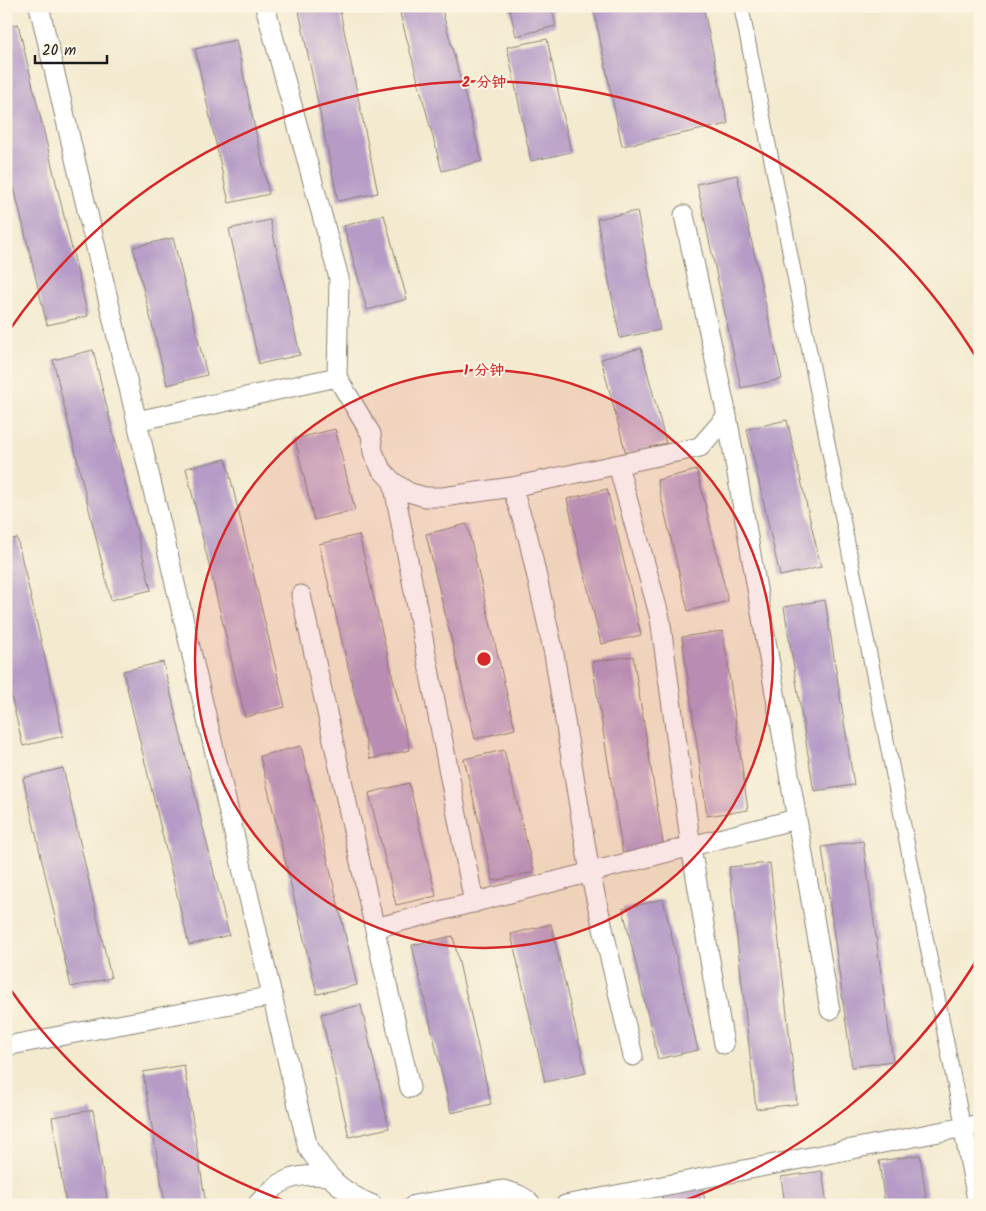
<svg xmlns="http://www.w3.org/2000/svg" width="986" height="1211" font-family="Kalam,'LXGW WenKai TC',sans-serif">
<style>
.building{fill:#b59bc6}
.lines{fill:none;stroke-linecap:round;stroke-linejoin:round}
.pedestrian-casing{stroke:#888376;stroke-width:16}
.minor-casing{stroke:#888376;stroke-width:21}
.pedestrian{stroke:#fff;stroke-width:14}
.minor{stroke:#fff;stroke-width:19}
.ring{fill:none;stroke:#d62828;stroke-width:2.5}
.centre{fill:#d62828;stroke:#fcf5e5;stroke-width:2.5}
.ring-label{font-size:15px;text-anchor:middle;font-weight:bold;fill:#d62828;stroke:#fcf5e5;stroke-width:4;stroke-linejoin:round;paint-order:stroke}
</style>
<rect width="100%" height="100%" fill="#fcf5e5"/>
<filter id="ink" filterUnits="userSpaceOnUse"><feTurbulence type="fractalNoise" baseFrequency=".02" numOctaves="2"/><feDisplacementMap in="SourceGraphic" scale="10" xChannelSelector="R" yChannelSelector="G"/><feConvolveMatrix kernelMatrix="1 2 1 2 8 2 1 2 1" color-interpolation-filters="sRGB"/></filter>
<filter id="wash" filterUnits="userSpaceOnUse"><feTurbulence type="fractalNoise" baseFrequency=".0096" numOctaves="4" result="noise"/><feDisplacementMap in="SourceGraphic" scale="20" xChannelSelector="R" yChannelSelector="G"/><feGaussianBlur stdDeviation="1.12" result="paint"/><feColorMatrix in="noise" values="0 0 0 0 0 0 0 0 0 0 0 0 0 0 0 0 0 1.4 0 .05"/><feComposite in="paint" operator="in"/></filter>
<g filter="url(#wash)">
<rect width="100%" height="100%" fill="#f3eacf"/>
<g id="blocks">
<path class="building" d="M298 6H339L378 193 338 201Z
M398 6H441L482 161 442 171Z
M509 6H551L556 26 516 36Z
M593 6H703L728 124 622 146Z
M18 24 88 316 47 325 6 154V27Z
M547 39 571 152 531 161 507 47Z
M236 40 269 194 229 203 195 49Z
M737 175 782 379 741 388 697 184Z
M637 211 660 330 620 338 597 219Z
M384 215 407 299 367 310 344 226Z
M270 220 300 355 259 364 229 229Z
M173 238 207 375 167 385 133 247Z
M641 348 666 443 626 454 601 359Z
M93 350 151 590 111 600 53 360Z
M787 420 821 567 780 576 747 429Z
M335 429 355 510 314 520 295 439Z
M226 459 285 707 245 717 186 468Z
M697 470 728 601 688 611 657 480Z
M607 489 641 635 601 644 567 499Z
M467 524 515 729 475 739 426 534Z
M359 535 410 750 370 759 319 544Z
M17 538 63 736 23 746 6 675V541Z
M825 600 854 785 814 791 784 607Z
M723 631 748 810 707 816 682 637Z
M633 656 664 849 623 855 592 662Z
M163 662 229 935 189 945 123 671Z
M301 746 357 985 317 994 260 756Z
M504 750 534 872 493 881 464 759Z
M63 768 111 978 71 987 23 778Z
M409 783 436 896 396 905 369 793Z
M863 841 893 1061 852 1067 822 847Z
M770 863 797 1104 756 1109 729 867Z
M663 899 698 1050 658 1059 623 909Z
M551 924 586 1073 545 1082 511 934Z
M453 936 491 1104 451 1113 412 945Z
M361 1005 389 1128 349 1137 321 1014Z
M184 1065 206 1205H165L143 1072Z
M93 1110 108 1205H66L52 1117Z
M920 1155 927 1205H885L879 1161Z
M822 1171 827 1205H785L781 1177Z
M702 1187 706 1205H663L662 1196Z
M6 1191H7L10 1205H6Z"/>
</g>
</g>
<g filter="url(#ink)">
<use href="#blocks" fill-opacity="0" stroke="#888376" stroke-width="1"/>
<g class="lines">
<g class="pedestrian-casing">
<path id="pedestrian" d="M741 6 963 1126"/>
</g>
<g class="minor-casing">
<path id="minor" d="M39 6 308 1148C328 1177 339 1191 373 1205
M265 6 339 278 337 377
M727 416 830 1010
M137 421 337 377 371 434 373 452 381 469 393 482 408 492 425 497H443L512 487 700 447 727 416 684 215
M618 465 660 618 691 847 724 1044
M393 482 474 903
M512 487 528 537 554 654 590 873 633 1056
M301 595 410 1088
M375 928 796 819
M6 1046 273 996
M963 1126 978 1205
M257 1205C279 1179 294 1173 328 1176
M414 1205 503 1190C514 1193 524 1195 532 1205
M565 1205 980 1124"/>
</g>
<use href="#pedestrian" class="pedestrian"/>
<use href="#minor" class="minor"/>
</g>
</g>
<circle cx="484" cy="659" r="289" fill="#d62828" fill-opacity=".12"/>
<g class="ring">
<circle cx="484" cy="659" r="289"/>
<path d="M979 956A577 577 0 0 1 672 1205M296 1205A577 577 0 0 1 8 986M8 332A577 577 0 0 1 979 362"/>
</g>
<circle cx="484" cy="659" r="8" class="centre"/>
<g class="ring-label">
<text x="484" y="87">2 分钟</text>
<text x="484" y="375">1 分钟</text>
</g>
<rect width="986" height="1211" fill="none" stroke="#fcf5e5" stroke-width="25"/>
<path d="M35 55v8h72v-8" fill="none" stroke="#1c1c1c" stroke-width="2.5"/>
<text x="42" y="55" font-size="15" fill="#1c1c1c" stroke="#fcf5e5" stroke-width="4" paint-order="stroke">20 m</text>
</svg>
